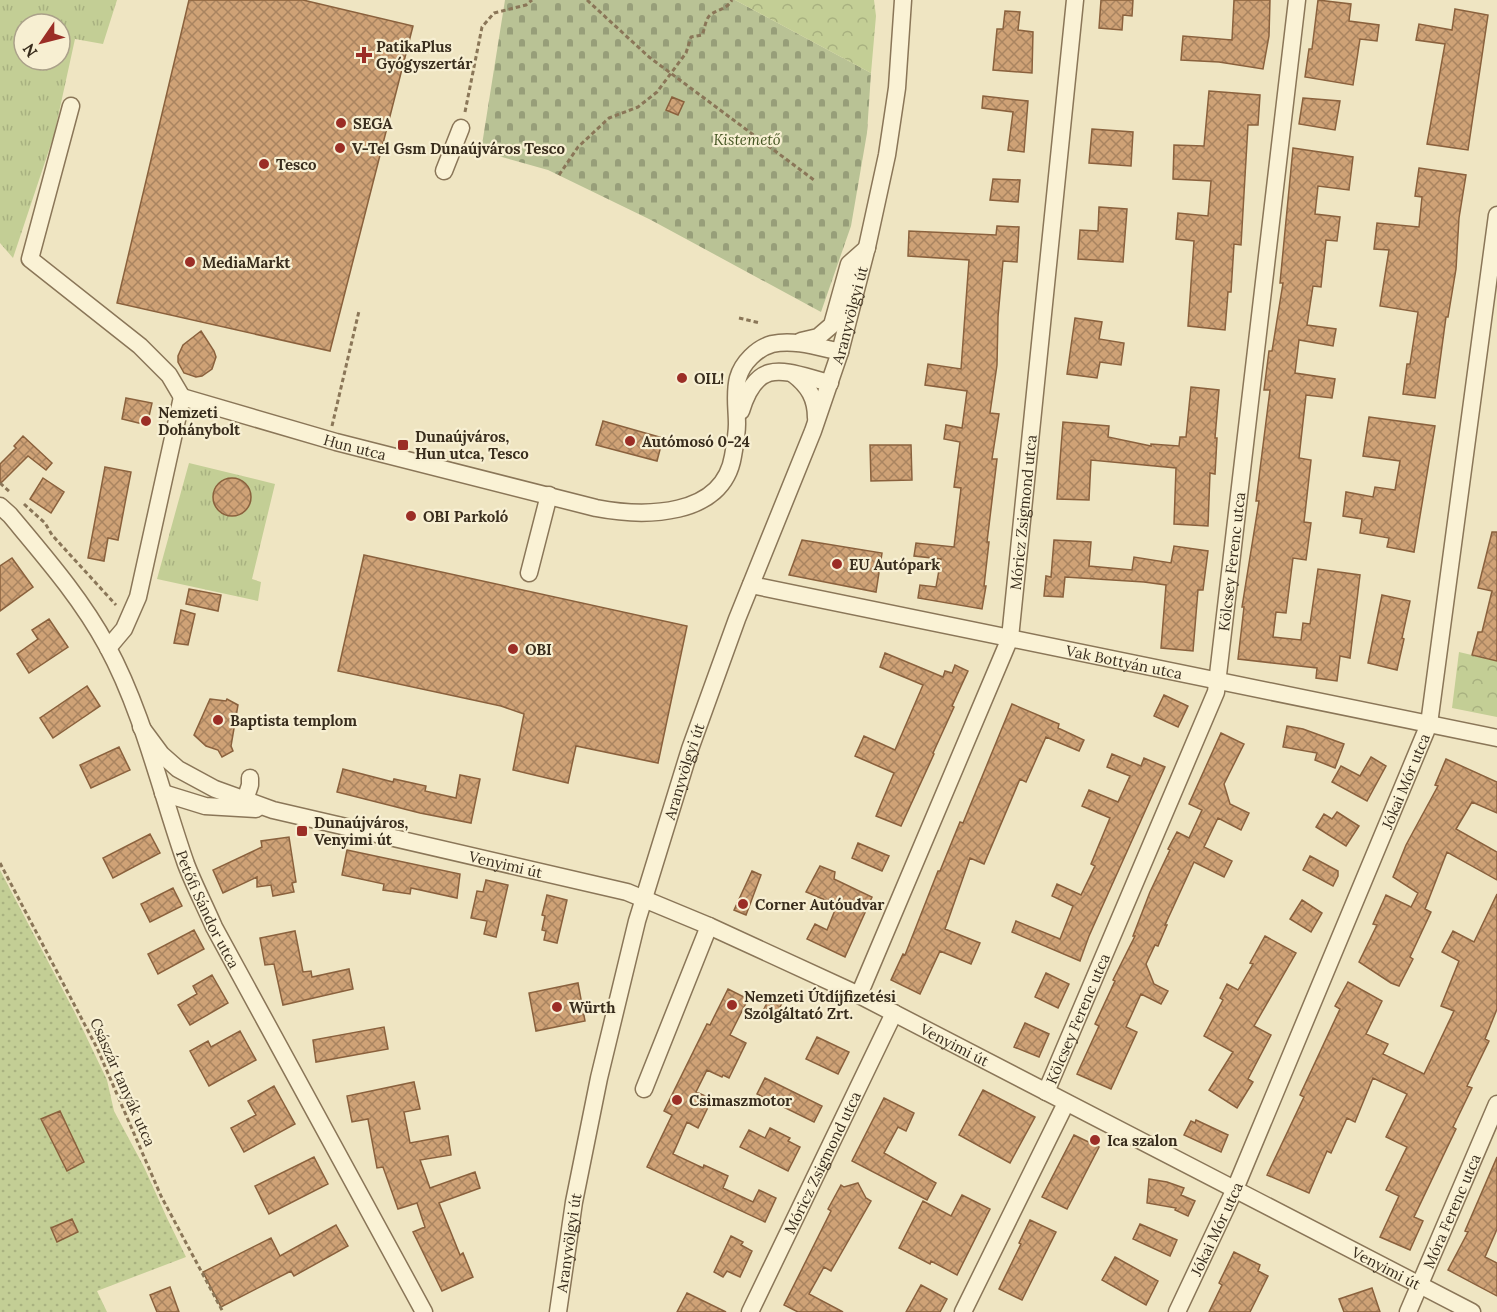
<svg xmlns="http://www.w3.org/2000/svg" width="1497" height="1312" font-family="Lora,serif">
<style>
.grass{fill:url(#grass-tufts);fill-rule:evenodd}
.cemetery{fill:url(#cemetery-stones)}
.park{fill:url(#park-crowns)}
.garden{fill:url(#garden-dots)}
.building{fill:url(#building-cross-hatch);stroke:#8a613d;stroke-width:1.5}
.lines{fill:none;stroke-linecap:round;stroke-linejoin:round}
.minor-casing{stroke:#8a7658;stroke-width:19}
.path{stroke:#8a7658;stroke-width:3;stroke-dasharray:4.5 3;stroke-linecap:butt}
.minor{stroke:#faf2d5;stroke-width:16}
.poi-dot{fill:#9b2e26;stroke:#f7efd2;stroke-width:2}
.labels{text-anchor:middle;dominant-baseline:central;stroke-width:4.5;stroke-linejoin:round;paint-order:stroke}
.poi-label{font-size:15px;font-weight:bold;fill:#392d1d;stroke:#f7efd2;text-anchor:start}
.park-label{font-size:15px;font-style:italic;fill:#455623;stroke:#f7efd2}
.street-label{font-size:15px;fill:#392d1d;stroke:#f7efd2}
</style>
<defs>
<pattern id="grass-tufts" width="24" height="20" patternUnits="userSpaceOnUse" patternTransform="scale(1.5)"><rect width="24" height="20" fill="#c3ce95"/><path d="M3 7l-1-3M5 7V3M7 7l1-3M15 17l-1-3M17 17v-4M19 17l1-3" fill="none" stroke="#a8b180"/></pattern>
<pattern id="cemetery-stones" width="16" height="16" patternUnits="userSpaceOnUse" patternTransform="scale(1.5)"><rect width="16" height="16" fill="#b9c295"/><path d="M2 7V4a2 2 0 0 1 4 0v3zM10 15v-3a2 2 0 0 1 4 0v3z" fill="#979e79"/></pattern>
<pattern id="park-crowns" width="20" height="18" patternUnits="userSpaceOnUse" patternTransform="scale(1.5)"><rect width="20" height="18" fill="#c3ce95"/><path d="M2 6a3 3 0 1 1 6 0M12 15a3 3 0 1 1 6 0" fill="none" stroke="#a8b180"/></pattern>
<pattern id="garden-dots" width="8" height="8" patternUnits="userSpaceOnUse" patternTransform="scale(1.5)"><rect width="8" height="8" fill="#c3ce95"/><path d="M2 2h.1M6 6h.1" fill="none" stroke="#a8b180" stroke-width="1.8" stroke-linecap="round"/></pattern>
<pattern id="building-cross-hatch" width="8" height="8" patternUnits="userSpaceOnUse" patternTransform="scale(1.5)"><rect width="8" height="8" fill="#cfa276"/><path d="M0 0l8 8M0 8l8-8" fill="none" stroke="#a98460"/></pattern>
</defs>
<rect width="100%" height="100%" fill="#efe5c2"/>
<path class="grass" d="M0 0H117L103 44 75 39 54 135 13 258 0 243ZM24 24H60V60H24Z
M189 463 275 484 252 579 261 582 258 601 157 579Z"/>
<path class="cemetery" d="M505 0H735L871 73 867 133 851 226 821 312 651 220 548 170 481 151Z"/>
<path class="park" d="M735 0H874L876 16 871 73Z
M1459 652 1497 661V717L1452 708Z"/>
<path class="garden" d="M0 870 75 1013 107 1080 114 1111 144 1167 167 1218 186 1257 97 1291 107 1312H0Z"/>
<path class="building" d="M189 0H303L413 26 330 351 117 303Z
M1101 0H1133L1132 16 1123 15 1122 30 1099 28Z
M1234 0H1270L1269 36 1263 69 1219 62 1181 60 1183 36 1232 40Z
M1318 0 1351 4 1349 21 1379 25 1377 41 1360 39 1353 85 1305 77 1309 49H1312Z
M1455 9 1488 15 1468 150 1427 144 1445 44 1416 40 1419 24 1452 30Z
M1005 11 1020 12 1018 30 1033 32 1032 73 993 70 997 29H1003Z
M1209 91 1260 95 1258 125H1248L1241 245 1234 244 1231 292H1228L1225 330 1188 326 1194 241 1176 239 1178 213 1208 216 1211 181 1173 179 1174 145 1204 146Z
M983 96 1028 101 1024 152 1008 150 1013 112 982 108Z
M672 97 684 102 678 115 666 110Z
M1303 98 1340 101 1335 130 1299 124Z
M1092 129 1133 132 1131 166 1089 163Z
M1293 148 1353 157 1349 190 1318 186 1315 214 1340 217 1337 241 1326 240 1321 287 1313 286 1307 325 1336 329 1333 346 1299 340 1295 373 1335 379 1332 398 1306 395 1299 458 1311 460 1304 522 1311 523 1306 560 1293 558 1286 613 1276 612 1273 637 1301 640 1303 623 1310 624 1318 569 1360 575 1350 658 1340 656 1337 681 1316 678 1317 668 1238 659 1244 607H1242L1259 501H1256L1270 390H1264L1269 351H1272L1283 283H1280Z
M1419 168 1466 175 1459 218 1456 269 1448 317H1446L1435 398 1403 394 1407 364H1410L1418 312 1380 306 1389 250 1374 249 1377 223 1419 227 1422 197 1415 196Z
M993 179 1020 180 1018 202 990 200Z
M1099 207 1127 209 1123 262 1078 259 1080 230 1098 231Z
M997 226 1019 227 1017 262 1003 261 998 317 997 365 990 413 999 414 992 459H997L987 542H989L984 586H986L982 609 918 598 920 585 936 587 941 559 914 556 916 543 954 547 961 488 954 487 960 442 944 439 946 425 962 428 967 391 925 385 928 364 961 369 969 260 908 256 909 231 996 235Z
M1075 318 1102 322 1099 339 1124 343 1121 365 1100 362 1097 378 1067 374Z
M201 331 214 351 216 357 212 369 202 376 196 377 184 373 178 362V356L183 345Z
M1191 387 1219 390 1215 438H1217L1215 474 1210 473 1208 526 1174 524 1176 468 1091 460 1089 500 1057 499 1063 422 1109 426 1108 437 1151 446V444L1179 446 1180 437H1186Z
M126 398 152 403 147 425 122 419Z
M1369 417 1435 426 1414 552 1387 547 1389 538 1360 533 1362 519 1343 516 1346 492 1373 497 1375 487 1395 490 1400 461 1363 456Z
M603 421 663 438 657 461 596 445Z
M23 436 52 463 46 470 28 456 0 484V464L16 448 14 446Z
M870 445H911L912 480 871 481Z
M105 467 131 472 118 540 108 538 104 561 88 558Z
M43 478 64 492 51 513 30 499Z
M213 497a19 19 0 1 1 38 0a19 19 0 1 1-38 0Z
M1492 532H1497V661L1472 655 1478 632H1482L1492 591 1478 588Z
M802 540 882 553 876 592 789 575Z
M1054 540 1091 542 1089 566 1132 570 1134 557 1171 563 1174 546 1208 551 1203 590H1198L1193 651 1161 648 1166 585 1144 582 1065 577 1063 597 1044 596 1046 576 1051 577Z
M364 555 687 626 658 763 576 746 568 783 513 770 524 714 501 706 338 671Z
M12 558 33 587 0 611V566Z
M189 589 221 595 218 611 186 604Z
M1382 595 1410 601 1402 638 1404 639 1397 670 1368 663Z
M181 610 195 614 188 645 174 643Z
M49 619 68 647 29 673 17 654 38 639 32 630Z
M885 653 943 677 945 671 952 673 955 665 968 671 952 706 954 707 933 753 934 754 901 826 876 816 894 773 855 756 864 736 895 750 923 685 880 667Z
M87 686 100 706 53 738 40 718Z
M1164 695 1188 706 1178 727 1154 716Z
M210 699 226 701 227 699 238 705 231 746 233 751 222 757 218 750 206 746 194 735Z
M1012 704 1059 724 1058 728 1084 740 1079 751 1046 737 1026 782 1020 779 984 864 970 858 945 929 980 943 971 964 940 951 920 994 891 980 903 954 905 955 938 871H940L960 822 963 823Z
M1287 726 1303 729 1344 744 1335 768 1315 760 1317 753 1283 747Z
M1221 733 1244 744 1224 784 1230 804 1249 813 1241 830 1218 818 1204 847 1232 861 1224 877 1194 862 1165 925H1167L1158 946 1155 945 1146 964 1154 984 1168 991 1161 1004 1141 994 1126 1027 1137 1032 1111 1089 1077 1074 1099 1026 1095 1024 1115 981 1113 980 1135 936H1133L1150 892 1170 850 1168 849 1177 832 1189 838 1202 810 1189 804Z
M119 747 130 770 91 788 80 765Z
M1112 754 1141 766 1144 758 1165 767 1089 936 1080 961 1012 932 1016 921 1060 939 1073 906 1052 896 1057 884 1081 895 1095 866 1091 864 1110 818 1082 806 1089 790 1118 802 1130 776 1107 767Z
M1371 757 1386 766 1367 801 1332 782 1341 766 1360 776Z
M1446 759 1497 782V813L1472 802 1456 829 1497 852V880L1447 852 1425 909 1431 912 1410 957 1413 959 1399 986 1391 983 1359 962 1377 925 1373 924 1386 895 1411 907 1418 893 1393 877 1406 845 1438 786 1435 785Z
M343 769 393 782 394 779 426 786 425 791 456 798 460 775 480 779 471 823 420 813 337 792Z
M1337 812 1359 826 1346 846 1316 827 1324 814 1332 819Z
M150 834 160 853 113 878 103 858Z
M289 837 296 882 292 883 294 892 273 896 271 885 257 887V877L223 893 213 870 262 847 261 841Z
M858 843 889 856 882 871 852 858Z
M347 850 460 874 457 898 411 888 410 894 383 890 384 884 342 875Z
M1310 856 1338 871V876L1333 886 1303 870Z
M820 866 835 872 834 879 872 897 845 957 807 939 815 924 827 930 837 905 806 892Z
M752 871 761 875 746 915 734 910Z
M486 880 508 885 496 937 484 934 487 921 471 918 477 891 483 892Z
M173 888 182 906 150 922 141 904Z
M1497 894V1009L1485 1039 1489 1041 1467 1086 1472 1088 1453 1127 1456 1129 1414 1217 1423 1221 1410 1250 1380 1237 1399 1196 1386 1190 1407 1147 1386 1137 1407 1094 1373 1078 1355 1122 1347 1118 1331 1153 1327 1151 1309 1193 1267 1175 1304 1097 1300 1095 1340 1009 1335 1006 1348 982 1382 1001 1366 1034 1388 1044 1383 1054 1424 1074 1454 1011 1441 1006 1459 961 1442 952 1453 931 1474 942Z
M547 895 567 900 557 943 544 940 546 931 542 930 545 916 542 915Z
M1302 900 1322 913 1311 932 1290 919Z
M194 930 204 949 158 974 148 954Z
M295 931 303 972 311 971 312 977 349 969 353 989 283 1005 274 964 265 965 260 938Z
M1265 936 1296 953 1254 1026 1271 1035 1248 1079 1253 1082 1237 1108 1209 1090 1233 1052 1204 1036 1223 1000 1220 998 1227 984 1238 990 1253 964 1250 963Z
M1046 973 1069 984 1058 1008 1035 997Z
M212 975 228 1003 190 1025 178 1005 197 994 193 986Z
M578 983 585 1021 536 1031 529 993Z
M728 989 748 999 730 1035 746 1043 729 1078 723 1075 722 1077 707 1070 696 1092 712 1099 698 1128 687 1122 673 1154 703 1168 704 1165 728 1176 723 1188 753 1202 759 1190 776 1198 765 1222 647 1167 672 1115 664 1111 707 1024 710 1025Z
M770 997 782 1003 774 1019 762 1013Z
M1025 1023 1049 1034 1039 1057 1014 1047Z
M384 1027 388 1049 316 1062 313 1040Z
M240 1031 256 1060 209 1086 190 1051 208 1041 211 1047Z
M817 1037 849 1052 838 1074 806 1059Z
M765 1078 822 1106 814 1122 757 1094Z
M414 1082 420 1109 404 1112 410 1143 448 1136 451 1155 420 1160 430 1188 475 1172 480 1188 439 1203 460 1255 463 1253 473 1277 442 1291 413 1232 425 1227 417 1203 398 1209 383 1167 377 1168 368 1119 352 1122 347 1096Z
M274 1086 295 1124 244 1152 231 1128 256 1115 248 1101Z
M983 1090 1035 1117 1010 1163 959 1135Z
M884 1098 914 1113 906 1131 898 1127 884 1153 936 1183 927 1200 852 1161Z
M60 1111 84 1162 67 1171 41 1119Z
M1196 1120 1228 1135 1221 1152 1184 1135 1191 1121 1195 1123Z
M770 1128 790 1138 788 1141 800 1147 788 1171 740 1147 749 1130 765 1138Z
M1074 1135 1099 1147 1067 1209 1042 1197Z
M314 1157 328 1184 269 1214 255 1186Z
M1497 1157V1229L1485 1257 1497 1263V1296L1448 1270 1468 1232 1465 1231Z
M1149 1179 1167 1182 1184 1188 1181 1195 1195 1201 1188 1216 1175 1210 1176 1208 1147 1203Z
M858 1183 866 1198 871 1201 831 1271 824 1267 809 1294 843 1312H798L784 1305 831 1211 828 1209 841 1185 844 1187Z
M962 1195 990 1209 957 1275 931 1261 930 1264 899 1248 923 1201 951 1216Z
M72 1219 78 1232 57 1242 51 1228Z
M1030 1220 1056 1232 1022 1300 999 1289 1021 1244 1019 1243Z
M1140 1224 1177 1240 1170 1256 1133 1239Z
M336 1225 348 1246 294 1276 291 1271 221 1307 203 1272 271 1238 280 1256Z
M731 1236 743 1242 741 1245 752 1251 740 1277 727 1271 723 1277 714 1272Z
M1234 1252 1260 1265 1258 1271 1268 1276 1250 1312H1209L1222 1285 1219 1283Z
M1115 1257 1158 1281 1146 1305 1102 1280Z
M921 1285 947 1299 940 1312H906Z
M170 1287 179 1312H157L150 1295Z
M1372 1288 1380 1312H1344L1339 1299Z
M687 1293 726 1312H677Z"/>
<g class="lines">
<g class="minor-casing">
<g id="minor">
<path d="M71 106 30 259 140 346 169 375 182 397"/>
<path d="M444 171 461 128"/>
<path d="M801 341 818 337 832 325 849 264 867 248"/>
<path d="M793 374C809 386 816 399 816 418"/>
<path id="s1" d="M182 397 336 442 596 508C643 517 723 518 733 456 735 445 737 434 737 424 737 409 734 393 738 378 742 363 757 348 772 344 794 339 818 347 840 352"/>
<path d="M741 411C758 355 785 372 830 383"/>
<path id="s2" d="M0 506 10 515C45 557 81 598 107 646 143 712 161 793 186 864 194 885 205 906 214 927L424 1312"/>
<path d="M529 573 549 495"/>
<path id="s3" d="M751 585 1497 738"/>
<path d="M108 648 124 629 138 597 182 397"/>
<path id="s4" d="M141 727 161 754 178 769 215 789 273 810 627 892 709 926 859 995 1472 1312"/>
<path d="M163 793 205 806 256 809"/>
<path d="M245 800 250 785V778"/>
<path id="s5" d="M859 995 1010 638 1075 0"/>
<path d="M644 1089 709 926"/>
<path id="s6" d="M1046 1092 1216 692 1297 0"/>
<path id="s7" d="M558 1312 574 1202 599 1078 637 921 690 749 737 619 813 431 840 352 867 247 887 155 897 88 903 0"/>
<path id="s8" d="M750 1312 894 1013"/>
<path d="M963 1312 1066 1103"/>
<path id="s9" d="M1177 1312 1235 1189 1429 724 1497 215"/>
<path id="s10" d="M1408 1312 1497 1104"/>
</g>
</g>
<path class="path" d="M587 0 649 57 814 180
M465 112 482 27 494 13 526 5 532 0
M559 175 578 147 609 118 638 107 657 92 686 53 691 37 702 35C705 29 705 20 710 15 718 9 726 10 732 0
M739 318 760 323
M332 426 359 311
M0 483 10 492
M24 504 45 523 52 535 116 605
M0 863 97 1048 161 1196 223 1312"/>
<use href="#minor" class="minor"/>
</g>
<g class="poi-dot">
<path d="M361 46h6v6h6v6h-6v6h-6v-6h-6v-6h6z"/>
<circle cx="341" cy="123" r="6"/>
<circle cx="340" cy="148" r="6"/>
<circle cx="264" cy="164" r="6"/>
<circle cx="190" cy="262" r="6"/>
<circle cx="682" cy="378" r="6"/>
<circle cx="146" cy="421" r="6"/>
<circle cx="630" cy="441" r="6"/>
<rect x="397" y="439" width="12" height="12" rx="3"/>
<circle cx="411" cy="516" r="6"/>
<circle cx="837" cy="564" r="6"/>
<circle cx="513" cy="649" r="6"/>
<circle cx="218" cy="720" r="6"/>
<rect x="296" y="825" width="12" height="12" rx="3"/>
<circle cx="743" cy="904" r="6"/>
<circle cx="732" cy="1005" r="6"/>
<circle cx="557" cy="1007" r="6"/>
<circle cx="677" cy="1100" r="6"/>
<circle cx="1095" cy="1140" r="6"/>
</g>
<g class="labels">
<g class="poi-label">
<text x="376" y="46">PatikaPlus<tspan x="376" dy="17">Gyógyszertár</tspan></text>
<text x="353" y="123">SEGA</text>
<text x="352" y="148">V-Tel Gsm Dunaújváros Tesco</text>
<text x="276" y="164">Tesco</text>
<text x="202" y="262">MediaMarkt</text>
<text x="694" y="378">OIL!</text>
<text x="158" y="412">Nemzeti<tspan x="158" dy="17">Dohánybolt</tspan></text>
<text x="415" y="436">Dunaújváros,<tspan x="415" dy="17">Hun utca, Tesco</tspan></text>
<text x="642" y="441">Autómosó 0-24</text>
<text x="423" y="516">OBI Parkoló</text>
<text x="849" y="564">EU Autópark</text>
<text x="525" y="649">OBI</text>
<text x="230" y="720">Baptista templom</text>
<text x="314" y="822">Dunaújváros,<tspan x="314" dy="17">Venyimi út</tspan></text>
<text x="755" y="904">Corner Autóudvar</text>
<text x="744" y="996">Nemzeti Útdíjfizetési<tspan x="744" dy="17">Szolgáltató Zrt.</tspan></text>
<text x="569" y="1007">Würth</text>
<text x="689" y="1100">Csimaszmotor</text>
<text x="1107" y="1140">Ica szalon</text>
</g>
<g class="park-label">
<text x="747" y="139">Kistemető</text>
</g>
<g class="street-label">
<text stroke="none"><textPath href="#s7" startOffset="1042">Aranyvölgyi út</textPath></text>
<text stroke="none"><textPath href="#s1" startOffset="180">Hun utca</textPath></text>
<text stroke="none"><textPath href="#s5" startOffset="514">Móricz Zsigmond utca</textPath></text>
<text stroke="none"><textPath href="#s6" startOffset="566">Kölcsey Ferenc utca</textPath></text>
<text stroke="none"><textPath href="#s3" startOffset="381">Vak Bottyán utca</textPath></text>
<text stroke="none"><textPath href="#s7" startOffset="556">Aranyvölgyi út</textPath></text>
<text stroke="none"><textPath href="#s9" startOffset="578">Jókai Mór utca</textPath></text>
<text stroke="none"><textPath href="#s4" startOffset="399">Venyimi út</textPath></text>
<text stroke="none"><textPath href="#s2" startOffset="459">Petőfi Sándor utca</textPath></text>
<text stroke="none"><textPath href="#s6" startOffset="80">Kölcsey Ferenc utca</textPath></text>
<text stroke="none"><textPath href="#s4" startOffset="885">Venyimi út</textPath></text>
<text transform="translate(123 1082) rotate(66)">Császár tanyák utca</text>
<text stroke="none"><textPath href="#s8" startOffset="166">Móricz Zsigmond utca</textPath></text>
<text stroke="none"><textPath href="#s10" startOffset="110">Móra Ferenc utca</textPath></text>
<text stroke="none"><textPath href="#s9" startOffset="92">Jókai Mór utca</textPath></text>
<text stroke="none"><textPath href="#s7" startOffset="70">Aranyvölgyi út</textPath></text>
<text stroke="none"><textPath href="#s4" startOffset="1371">Venyimi út</textPath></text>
</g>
</g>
<g transform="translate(42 42) rotate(235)"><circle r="28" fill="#f7efd2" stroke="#aba18a" stroke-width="1.5"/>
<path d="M0-4.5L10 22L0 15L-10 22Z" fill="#9b2e26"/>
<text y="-9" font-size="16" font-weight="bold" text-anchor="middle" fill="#392d1d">N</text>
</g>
</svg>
